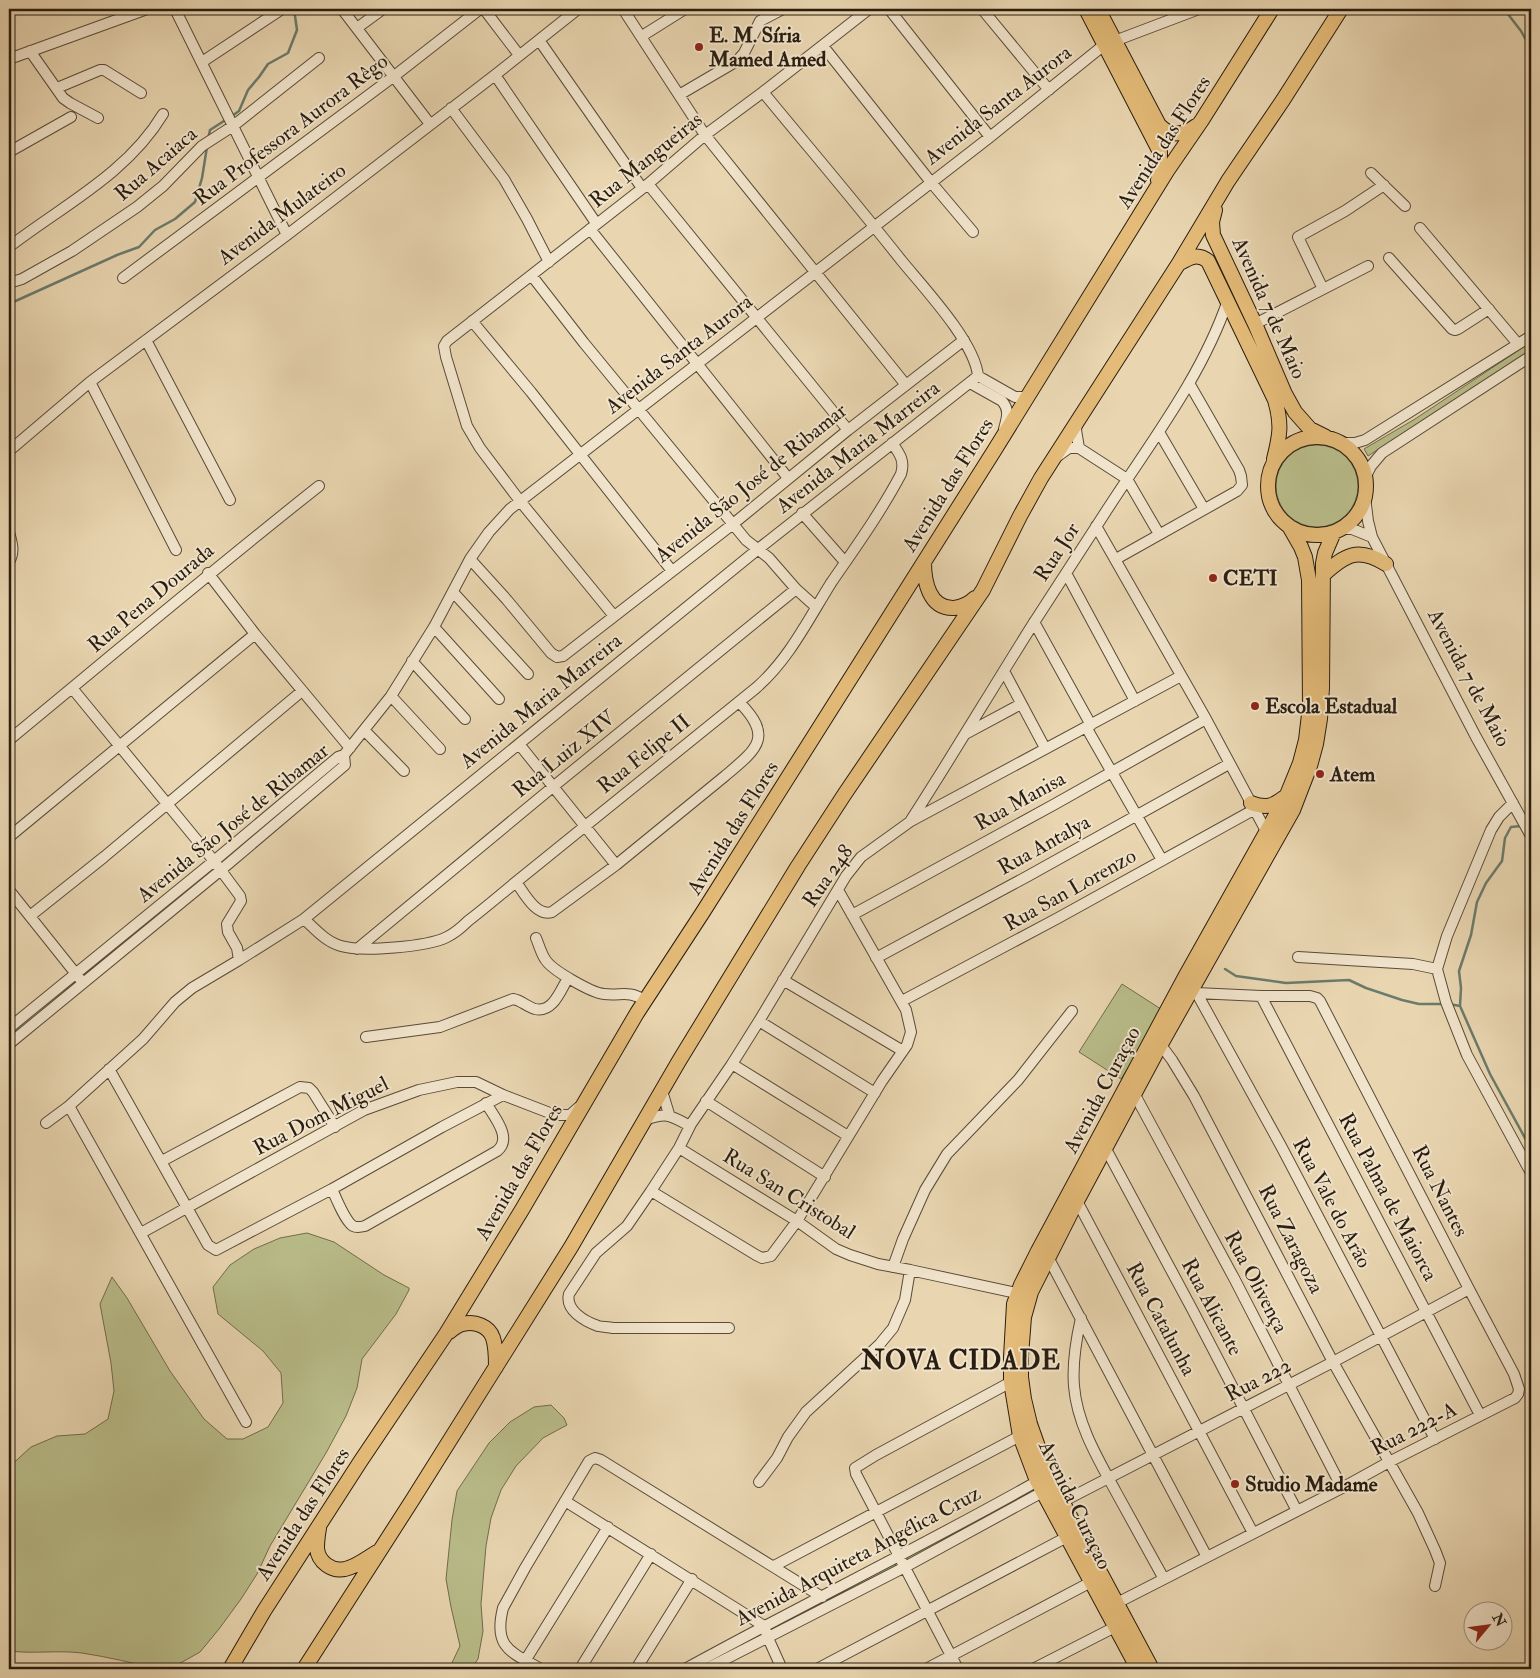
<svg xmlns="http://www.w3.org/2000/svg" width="1540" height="1678" font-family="'IM FELL Double Pica',serif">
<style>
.green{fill:#b9bd8a;stroke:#706d4d}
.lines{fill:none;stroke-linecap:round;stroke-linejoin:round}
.stream{stroke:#6b7b6c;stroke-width:2.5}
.minor-casing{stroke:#584b38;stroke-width:12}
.major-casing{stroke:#281d10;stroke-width:16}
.minor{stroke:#f1e4cc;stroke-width:10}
.major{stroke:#e4bb78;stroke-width:14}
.poi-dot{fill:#8f2418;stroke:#f1e4cc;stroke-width:2}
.labels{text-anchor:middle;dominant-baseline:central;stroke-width:4;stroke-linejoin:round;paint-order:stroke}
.poi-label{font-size:21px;font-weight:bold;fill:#281d10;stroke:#f1e4cc;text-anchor:start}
.street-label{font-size:21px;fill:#281d10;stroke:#f1e4cc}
.district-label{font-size:26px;font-weight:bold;letter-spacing:1px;fill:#281d10;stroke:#f1e4cc}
</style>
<rect width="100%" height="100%" fill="#e9d6b1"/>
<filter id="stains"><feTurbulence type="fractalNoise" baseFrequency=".004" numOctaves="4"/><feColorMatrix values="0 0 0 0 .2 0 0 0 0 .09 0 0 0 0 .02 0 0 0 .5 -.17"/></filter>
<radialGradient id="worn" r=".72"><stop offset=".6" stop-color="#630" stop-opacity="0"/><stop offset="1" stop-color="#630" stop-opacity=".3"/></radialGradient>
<path class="green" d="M1531 342V350L1368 456 1364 449 1415 419Z
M1276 486a41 41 0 1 1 82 0a41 41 0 1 1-82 0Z
M1122 984 1164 1011 1121 1079 1079 1052Z
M307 1233 334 1242 384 1275 409 1288V1290L396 1314 362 1359 357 1388 346 1416 326 1453 270 1546 257 1574 241 1599 219 1629 200 1652 170 1669H158C133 1663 108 1657 82 1653 58 1650 33 1654 9 1651V1467L31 1447 57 1436 85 1434 108 1419 114 1391 111 1363 100 1304 112 1277 127 1298 170 1371 204 1419 227 1439H243L268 1427 283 1403 281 1373 263 1351 218 1314 213 1287 230 1265 254 1249 280 1238Z
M551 1405 564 1418 567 1425 543 1438 516 1466 501 1490 491 1518 486 1546 481 1604 483 1631 478 1659 471 1669H449L460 1646 451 1607 446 1579 452 1520 457 1491 489 1443 510 1422 534 1407Z
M1036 1488 1038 1490 908 1561 907 1559 908 1556Z
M896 1563 895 1566 699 1669H688Z"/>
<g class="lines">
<path class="stream" d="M1504 9 1521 31 1531 49
M232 116 239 111 248 90 259 77 268 64 288 53 297 30 294 9
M208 139 210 130 227 119
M9 304 117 255 139 247 155 230 175 219 195 202 202 178 207 147
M1521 826 1511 827 1505 838 1502 861 1486 883 1477 902 1471 935 1459 971 1461 988 1460 1006 1490 1074 1531 1149
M1225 969 1236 976 1286 983 1349 980 1366 988 1402 1000 1419 1004H1444
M1449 1004 1460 1006"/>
<g class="minor-casing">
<path id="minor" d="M175 9 287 235
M342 9 430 124
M484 9 519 55
M623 9 705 135 906 385
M889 9 990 137
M982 9 1049 90
M357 28 383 9
M642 36 685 9
M539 40 642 188
M823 46 930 181 973 232
M30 51 63 98 70 103 98 118
M9 59 147 9
M202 62 282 9
M495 75 596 223
M57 88 100 70H104L141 93
M679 95 737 61 744 53 760 21 783 9
M451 108 504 179 527 219 549 262
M9 152 71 117
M1371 173 1405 206
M648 184 848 430
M1420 228 1518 344
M590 229 788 478
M9 247C62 206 127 174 163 114
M1389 258 1452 329 1455 330 1458 329 1489 309
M532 276 584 343 746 540 769 558 796 589 816 607
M123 278 393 77 480 9
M9 283 22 279 72 251 137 207 163 186 202 146 233 126 319 58
M1323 289 1298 237 1345 211 1384 185
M472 321 531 392 672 571
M1255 324 1368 266
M146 340 230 500
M978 376 1015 397H1027
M90 382 176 550
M970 383 1002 401C1010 410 1007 418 1004 429
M1077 422 1076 430 1079 448
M1159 432 1204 509
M1342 443H1355L1365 440 1531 336
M9 451 90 382 287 235 495 75 578 9
M1058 456 1069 448H1079L1127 479 1159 534
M1365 478 1371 466 1382 453 1531 356
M1365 497 1368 521 1372 537 1476 737 1531 836
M802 513 845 562
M1096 526 1206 719 1266 831
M1339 529H1352L1372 537
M9 532C12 543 15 552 9 562
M470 559 507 600 551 653 557 657 563 656 733 524 848 430 964 340
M1116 559 1237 491 1242 485 1241 476 1239 470 1189 383
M208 573 255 634 350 748
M1066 573 1135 701
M453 592 528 674
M614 616 520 501 480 448 467 426 446 357 444 346 447 341 648 184 705 135 763 92 869 9
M1034 622 1091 725
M434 627 499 699
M412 661 465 719
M1004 671 1045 748
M72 688 214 861 240 896 241 901 227 924 228 932 237 948 239 960
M391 696 440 749
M1086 727 1162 860
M364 730 404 771
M967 733 1021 704
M9 740C112 655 214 569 319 486
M519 744 616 865
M1513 803 1499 817 1491 830 1447 936 1437 969 1446 1002 1467 1055 1531 1173
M911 820C953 755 992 689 1033 624 1056 588 1080 552 1103 516 1147 447 1201 379 1228 300
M9 837 255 634
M516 882C524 893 536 917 552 912L616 865 725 776C757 749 774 737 739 702
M9 890 80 979
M852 915 1055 804 1206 719
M30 916 104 857 302 691
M304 919C315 929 326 942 341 946 362 952 427 947 447 937 455 933 462 927 468 921 485 908 500 895 516 882L756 688C789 659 808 620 831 583 855 548 881 512 901 474 905 461 900 454 892 443
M536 938C539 945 541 953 545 959 551 970 592 993 604 994 622 996 627 990 645 1000
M357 949 554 786 796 589
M1298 957 1413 964 1437 969
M876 958 1028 876 1229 764
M783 980 903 1051
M1195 990 1281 1146 1435 1439
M1261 996 1480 1415
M902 1001 1058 918 1255 809
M759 1021 875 1093
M9 1028 214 861 338 757 344 755 391 696 434 627 470 559 489 532 510 509 990 137 1104 45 1199 9
M366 1037 440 1027 513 999C521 1000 527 1007 535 1009 553 1013 560 991 568 978
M1158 1041 1172 1060 1194 1096 1333 1362 1418 1513 1435 1550 1440 1563 1435 1586
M9 1044 221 870 345 765 344 755
M732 1064 848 1136
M109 1069 208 1245 216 1250 332 1189 442 1127 503 1095
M662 1091 669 1114
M1135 1095 1235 1280 1342 1488
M706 1101 825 1177
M69 1106 246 1422
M645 1120C667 1112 670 1115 690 1126
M46 1123 69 1106 143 1039 175 1002 192 988 239 960 304 919 757 550 978 376C975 342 923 287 901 260 856 203 809 148 763 92
M679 1148 797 1221 836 1249 850 1255 878 1264 910 1270 1025 1295
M1106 1149 1192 1309 1297 1511
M162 1161 300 1087 309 1088 313 1092 335 1127
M332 1189C336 1198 345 1221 353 1226 357 1228 361 1227 365 1226L497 1151C513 1138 494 1117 486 1103
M651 1191 756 1255 762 1258 771 1256 797 1221 882 1081 907 1045 911 1032 906 1010 838 890
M1077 1201 1253 1533
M141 1233 364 1110 419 1090 457 1082H476L503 1095 555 1115H570L579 1107
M1048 1257 1207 1557
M893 1267 903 1239 925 1190 947 1154 1018 1080 1072 1011
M1081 1318C1076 1340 1072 1362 1074 1386 1077 1424 1098 1459 1116 1492 1132 1521 1148 1550 1164 1579
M729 1328H613C608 1327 602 1327 598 1326 584 1321 565 1310 569 1294L596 1253 627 1226 651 1191 679 1148 691 1124 732 1064 759 1021 846 876 861 857 911 821 1181 676
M759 1482 777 1458 788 1437 806 1412 879 1345 893 1328 905 1300 910 1270
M565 1501 764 1626 768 1638 782 1669
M1062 1502 1333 1362 1469 1289
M774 1566 1020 1436
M1117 1603 1342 1488 1389 1462 1515 1398 1518 1394 1519 1389 1514 1374 1469 1289 1320 1001 1317 998 1310 996H1261L1196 993
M520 1669 608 1527
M541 1669C511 1652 493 1648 503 1608L525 1568 589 1461 595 1458 601 1460 822 1597
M580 1669 651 1554
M636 1669 692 1579
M685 1669C803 1604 925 1545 1043 1478
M706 1669 905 1567 1048 1489
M817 1669 1067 1537
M926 1669 1091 1582
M958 1669 856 1474 855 1468 876 1455 1011 1382
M1033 1669 1115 1627"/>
</g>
<g class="major-casing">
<path id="major" d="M1086 9 1160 152V173L1158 180
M1098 9 1159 125C1170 137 1184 135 1196 126
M1215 210 1212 222 1213 235 1255 324 1285 394 1295 412 1310 429 1326 437
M1180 263C1190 257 1198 253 1208 261L1275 400C1282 424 1280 435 1274 459
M1268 486a49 49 0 1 1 98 0a49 49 0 1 1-98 0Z
M924 562C924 581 929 609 954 608 963 607 969 604 975 598
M1323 575C1346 554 1358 547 1386 564
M1251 803C1267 809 1273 806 1286 796
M449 1332C453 1329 458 1325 463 1324 475 1321 489 1326 493 1338 496 1347 496 1357 496 1367
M319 1528C318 1534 317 1541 317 1548 318 1562 332 1572 345 1569 356 1567 367 1558 377 1552
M230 1669 264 1611 360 1462 446 1334 523 1208 637 1013 703 912 994 451 1167 171 1202 120 1272 9
M304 1669 413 1499 571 1247 679 1061 798 866 844 795 983 590 1020 516 1041 478 1179 263 1228 181 1283 100 1341 9
M1138 1669 1037 1481 1020 1436 1011 1382V1357L1014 1304 1021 1285 1038 1251 1185 977 1287 795 1300 763 1306 740 1310 706 1309 580 1305 557 1301 547 1289 526
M1152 1669 1048 1475 1030 1424 1024 1399 1021 1377V1356L1024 1317 1031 1292 1077 1201 1161 1044 1293 810 1310 766 1316 744 1320 719 1322 688 1323 563 1325 553 1334 532"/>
</g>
<use href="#minor" class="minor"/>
<use href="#major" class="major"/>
</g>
<g class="poi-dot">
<circle cx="699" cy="47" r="5"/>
<circle cx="1213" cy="578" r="5"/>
<circle cx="1255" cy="706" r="5"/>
<circle cx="1320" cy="774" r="5"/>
<circle cx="1235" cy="1484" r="5"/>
</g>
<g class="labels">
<g class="poi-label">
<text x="709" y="35">E. M. Síria<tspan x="709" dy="24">Mamed Amed</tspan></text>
<text x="1223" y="578">CETI</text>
<text x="1265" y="706">Escola Estadual</text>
<text x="1330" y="774">Atem</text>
<text x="1245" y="1484">Studio Madame</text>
</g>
<g class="street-label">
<text transform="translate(998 105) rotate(-38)">Avenida Santa Aurora</text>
<text transform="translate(291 130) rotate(-37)">Rua Professora Aurora Rêgo</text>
<text transform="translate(1164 142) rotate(-57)">Avenida das Flores</text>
<text transform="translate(646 160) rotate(-39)">Rua Mangueiras</text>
<text transform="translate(156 164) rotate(-41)">Rua Acaiaca</text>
<text transform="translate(282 214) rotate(-37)">Avenida Mulateiro</text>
<text transform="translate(1269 308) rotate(66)">Avenida 7 de Maio</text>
<text transform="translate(679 354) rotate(-38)">Avenida Santa Aurora</text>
<text transform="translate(858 447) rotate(-38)">Avenida Maria Marreira</text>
<text transform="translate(751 483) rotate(-39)">Avenida São José de Ribamar</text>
<text transform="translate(948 485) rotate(-58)">Avenida das Flores</text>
<text transform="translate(1057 552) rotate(-57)">Rua Jor</text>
<text transform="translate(151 598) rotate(-40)">Rua Pena Dourada</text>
<text transform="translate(1469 678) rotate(62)">Avenida 7 de Maio</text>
<text transform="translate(541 701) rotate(-39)">Avenida Maria Marreira</text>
<text transform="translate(564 754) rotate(-39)">Rua Luiz XIV</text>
<text transform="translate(644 754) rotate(-39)">Rua Felipe II</text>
<text transform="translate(1020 801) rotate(-29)">Rua Manisa</text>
<text transform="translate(233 823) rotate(-39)">Avenida São José de Ribamar</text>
<text transform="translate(733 828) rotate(-58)">Avenida das Flores</text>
<text transform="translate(1044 845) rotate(-29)">Rua Antalya</text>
<text transform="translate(828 876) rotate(-55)">Rua 248</text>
<text transform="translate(1070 890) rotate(-29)">Rua San Lorenzo</text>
<text transform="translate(1102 1090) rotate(-62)">Avenida Curaçao</text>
<text transform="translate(321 1116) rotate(-27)">Rua Dom Miguel</text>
<text transform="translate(519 1172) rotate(-60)">Avenida das Flores</text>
<text transform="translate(1440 1191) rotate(63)">Rua Nantes</text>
<text transform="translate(789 1194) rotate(32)">Rua San Cristobal</text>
<text transform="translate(1388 1197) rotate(62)">Rua Palma de Maiorca</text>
<text transform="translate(1332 1203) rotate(62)">Rua Vale do Arão</text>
<text transform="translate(1291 1239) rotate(63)">Rua Zaragoza</text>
<text transform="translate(1256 1282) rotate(62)">Rua Olivença</text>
<text transform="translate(1212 1307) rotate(62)">Rua Alicante</text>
<text transform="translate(1161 1319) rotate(62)">Rua Catalunha</text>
<text transform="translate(1258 1380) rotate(-27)">Rua 222</text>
<text transform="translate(1414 1429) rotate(-27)">Rua 222-A</text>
<text transform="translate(1075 1505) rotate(64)">Avenida Curaçao</text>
<text transform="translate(303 1514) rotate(-57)">Avenida das Flores</text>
<text transform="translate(858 1556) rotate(-28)">Avenida Arquiteta Angélica Cruz</text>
</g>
<g class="district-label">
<text x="961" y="1361">NOVA CIDADE</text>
</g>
</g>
<rect width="1540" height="1678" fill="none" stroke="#e9d6b1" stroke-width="30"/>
<rect x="10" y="10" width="1520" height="1658" fill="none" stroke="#281d10" stroke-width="2.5"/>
<rect x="15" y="15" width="1510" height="1648" fill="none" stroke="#281d10"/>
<g transform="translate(1488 1626) rotate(61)"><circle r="24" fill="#f1e4cc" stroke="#a19481"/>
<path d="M0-4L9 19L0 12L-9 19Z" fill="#8f2418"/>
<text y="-8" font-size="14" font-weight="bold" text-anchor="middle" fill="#281d10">N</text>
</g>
<rect width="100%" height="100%" filter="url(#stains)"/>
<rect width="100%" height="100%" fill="url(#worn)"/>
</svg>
